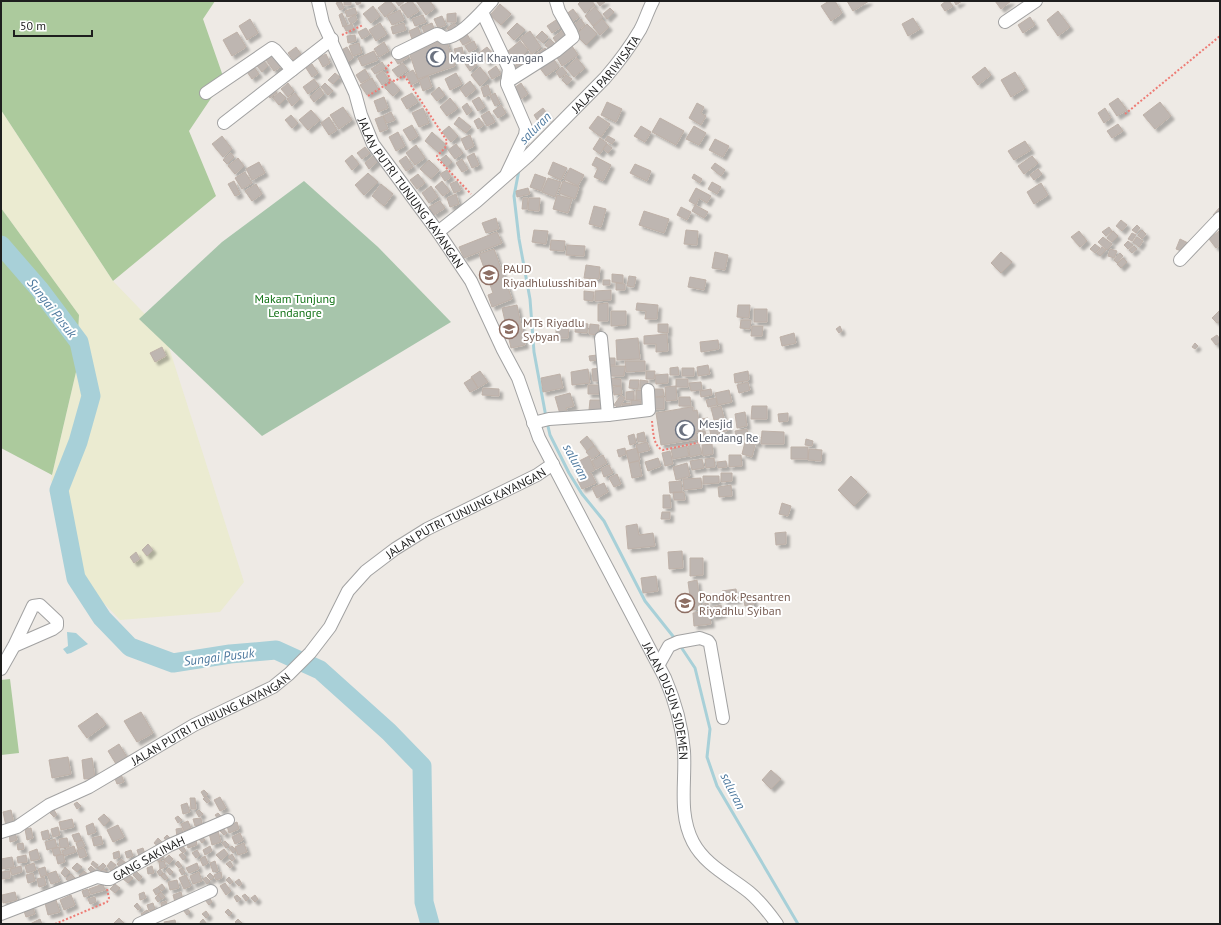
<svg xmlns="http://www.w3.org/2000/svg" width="1221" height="925" font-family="'PT Sans',sans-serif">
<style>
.farmland{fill:#ebebd1}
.forest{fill:#acca9d}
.cemetery{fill:#a7c5ab}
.water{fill:#a8d0d8}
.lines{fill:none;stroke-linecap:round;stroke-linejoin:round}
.stream{stroke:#a8d0d8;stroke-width:3}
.river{stroke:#a8d0d8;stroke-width:19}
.building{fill:#beb6b1;stroke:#beb1a8;filter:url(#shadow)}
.minor-casing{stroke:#a2a2a2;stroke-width:14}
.path{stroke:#ee7c75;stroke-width:2;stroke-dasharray:2 2;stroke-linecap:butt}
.minor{stroke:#fff;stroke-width:12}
.labels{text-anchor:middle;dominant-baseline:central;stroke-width:4;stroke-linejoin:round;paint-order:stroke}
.worship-label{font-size:12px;fill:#5b616d;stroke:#fff;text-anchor:start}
.street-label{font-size:12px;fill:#1e1e1e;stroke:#fff}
.education-label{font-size:12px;fill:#785e54;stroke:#fff;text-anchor:start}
.park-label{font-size:12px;fill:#147318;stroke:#fff}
.water-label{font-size:13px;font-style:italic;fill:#4f7a9f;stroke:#fff}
</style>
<defs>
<filter id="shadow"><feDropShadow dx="3.5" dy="3.5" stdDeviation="1" flood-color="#0004"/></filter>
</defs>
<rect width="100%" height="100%" fill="#eeeae5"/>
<path class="farmland" d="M1 110 113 281 165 335 244 582 220 612 120 620 98 597 80 570 51 480 76 372 79 315 1 208Z"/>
<path class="forest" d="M1 1H215L203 19 224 79 189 131 216 196 113 281 1 110Z
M1 208 79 315 76 372 52 475 1 448Z
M10 679 19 753 1 755V680Z"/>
<path class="cemetery" d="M304 181 378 247 451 322 262 436 139 319 222 242Z"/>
<path class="water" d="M67 632 76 633 88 644 71 653 67 654 63 649 68 646Z"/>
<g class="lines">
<path class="stream" d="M519 170 514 196 519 239 530 299 534 352 546 417
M547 422 550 435 569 473 582 494 604 521 645 601 676 640
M679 644 695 668 710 729 707 757 717 786 798 924"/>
<path class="river" d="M1 245 40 290 79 342 91 396 78 442 59 490 76 578 102 618 130 647 173 663 230 654 276 650 320 670 389 732 422 766 424 902 430 924"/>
</g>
<path class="building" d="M341 1 344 8 340 10 336 3Z
M344 1H351V5H344Z
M355 1H360L361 3 357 5Z
M387 1H390L396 8 385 17 378 8Z
M395 1H405L399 6Z
M410 1H412L419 11 408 18 400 7Z
M416 1H430L435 8 426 15Z
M581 1H592L595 5 585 13 578 4Z
M596 1H606L600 6Z
M829 1H835L842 13 831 21 821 6Z
M847 1H869L853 11Z
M946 1H949L953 6 945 11 941 5Z
M954 1H962L956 5Z
M995 1H1011L1001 9Z
M500 4 511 14 501 25 490 15Z
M373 6 380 16 371 23 363 14Z
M595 7 603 17 593 26 585 16Z
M355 8 357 14 347 17 345 11Z
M610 8 614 12 607 19 603 14Z
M573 9 579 17 570 23 565 15Z
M400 10 404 20 392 25 387 16Z
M1058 11 1070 27 1058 36 1047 20Z
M342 13 347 25 343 27 339 15Z
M456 13V22H447V14Z
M355 15 357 20 351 24 348 19Z
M423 15 426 22 415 26 412 19Z
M442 16 446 25 438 28 434 19Z
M1030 17 1035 25 1023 33 1018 25Z
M913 18 920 29 908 36 902 24Z
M250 19 258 33 247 40 239 26Z
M581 19 585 25 576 32 572 26Z
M602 19 609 27 600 35 593 27Z
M556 20 561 27 552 33 547 26Z
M380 23 387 34 376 41 369 30Z
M404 23 406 30 393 34 391 27Z
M432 23 435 31 425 35 422 27Z
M454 23 459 30 452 35 447 28Z
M517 23 525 30 514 40 507 33Z
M352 24 354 29 346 31 344 27Z
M587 24 597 34 586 45 576 35Z
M418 27 421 35 412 39 409 31Z
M366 28 370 34 362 39 358 32Z
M563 30 569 38 559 46 553 38Z
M530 31 541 47 532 54 520 38Z
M542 31 548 37 543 43 536 37Z
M237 32 246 47 232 56 223 40Z
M467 34 471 41 463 45 459 39Z
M355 35 356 41 348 43 347 36Z
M446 39 455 66 418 79 409 52Z
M550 39 557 46 552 51 545 45Z
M474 41 477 48 469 52 465 46Z
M520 41 528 50 516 61 508 51Z
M384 42 389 51 379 57 374 49Z
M359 43 362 53 353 56 349 46Z
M572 46 578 55 562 66 556 56Z
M296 47 301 54 293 60 288 53Z
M347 47 353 58 345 63 338 52Z
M462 47 464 56 457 58 454 49Z
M487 47 495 56 487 63 479 53Z
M545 48 549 53 540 59 536 54Z
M404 50 409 57 398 64 394 58Z
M374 51 378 60 362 66 358 58Z
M530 53 536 61 526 68 521 60Z
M275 54 283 65 274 71 266 60Z
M326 54 330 63 323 67 318 58Z
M469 56 477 65 470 71 463 61Z
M261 57 268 66 262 72 254 62Z
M553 58 559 67 546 76 539 67Z
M577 58 585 68 574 77 566 68Z
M382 62 386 68 375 74 371 69Z
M520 62 523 67 518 71 514 66Z
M403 63 408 70 398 77 392 70Z
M252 64 259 74 252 79 245 69Z
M312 64 318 73 312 77 306 68Z
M496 66 501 74 492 79 488 72Z
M480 67 489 78 480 86 471 75Z
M562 67 567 73 560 78 556 72Z
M985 67 991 75 978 85 972 77Z
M365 69 370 78 361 83 356 75Z
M413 70 419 81 411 85 406 74Z
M383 71 389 80 382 85 376 76Z
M1015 72 1025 88 1011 97 1001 80Z
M335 73 340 77 333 84 328 80Z
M456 73 462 84 450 90 445 79Z
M566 75 572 79 567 85 562 80Z
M428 76 432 87 423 91 419 80Z
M372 78 378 89 367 95 360 85Z
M314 79 319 86 308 94 303 87Z
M392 81 400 90 393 96 385 88Z
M470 81 476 89 466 97 460 89Z
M288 83 294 91 288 97 281 89Z
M325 83 333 91 328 95 321 87Z
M521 83 528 94 521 99 514 88Z
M488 85 491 94 484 97 481 88Z
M273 87 277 93 270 98 266 92Z
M439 87 445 95 437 101 431 94Z
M320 88 324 94 314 102 310 97Z
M280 92 286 98 279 105 273 98Z
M295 93 300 99 292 106 287 99Z
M412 93 418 102 407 109 401 99Z
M495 93 500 103 495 106 490 96Z
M384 97 388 108 378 112 374 101Z
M479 97 485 107 478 111 472 101Z
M450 98 458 108 447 116 440 107Z
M1118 98 1127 110 1117 116 1109 104Z
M607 102 622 109 616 122 601 115Z
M1160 102 1171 116 1155 129 1143 115Z
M467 103 472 111 467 115 462 107Z
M697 103 704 107 701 113 706 116 701 125 689 118Z
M501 105 506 113 498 118 493 111Z
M343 107 352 120 339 129 330 115Z
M423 108 429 123 419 127 412 113Z
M543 108 549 116 539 123 534 115Z
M1105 108 1111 118 1104 123 1098 113Z
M311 110 320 120 308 130 299 120Z
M489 111 495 122 487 126 481 116Z
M391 112 395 120 387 123 383 116Z
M291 115 298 123 292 128 285 120Z
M383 116 388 129 380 132 375 119Z
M598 116 610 124 601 137 589 128Z
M329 117 337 130 329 135 321 123Z
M459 117 471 127 466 133 454 124Z
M479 118 484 125 478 129 474 121Z
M660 118 684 131 676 145 652 132Z
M1118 124 1123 131 1112 138 1107 131Z
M412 125 418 136 410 141 403 130Z
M449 126 458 136 451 142 442 132Z
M641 126 651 132 645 142 634 136Z
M694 126 706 133 699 145 686 139Z
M398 132 405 146 396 151 389 137Z
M432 132 446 145 439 153 425 141Z
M470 135 474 146 466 150 461 139Z
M222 136 232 149 223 157 212 144Z
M608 136 615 140 612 144 605 140Z
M600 138 607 143 600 154 593 149Z
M715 139 729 146 723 157 709 150Z
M1025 141 1031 150 1014 160 1008 151Z
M456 144 463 153 455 159 448 150Z
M607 144 612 148 608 153 603 149Z
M416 145 425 158 415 165 406 153Z
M365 147 370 153 362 159 357 153Z
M231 153 234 157 227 164 223 160Z
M474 153 479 165 472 168 467 157Z
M352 155 359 164 352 170 345 161Z
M446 155 452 162 447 167 440 160Z
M373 156 378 161 369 169 365 163Z
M406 156 413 167 406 171 399 161Z
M1032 156 1038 163 1024 174 1018 166Z
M596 157 611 165 603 181 594 177 598 168 592 165Z
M238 158 244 166 235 174 228 166Z
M462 159 468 169 462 172 456 163Z
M429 160 439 170 431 179 420 169Z
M259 162 265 173 252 180 246 169Z
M553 162 567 168 561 180 548 174Z
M715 163 725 170 721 176 711 168Z
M635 164 651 171 647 181 630 173Z
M570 168 584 175 578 186 564 179Z
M1038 169 1042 174 1034 180 1030 175Z
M447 170 451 177 445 181 440 174Z
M245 172 252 183 242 189 235 178Z
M368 173 378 182 364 195 355 185Z
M418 174 425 183 417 189 410 180Z
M535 174 546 178 541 191 530 187Z
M694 174 702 179 700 183 692 178Z
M548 178 561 182 555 197 542 192Z
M234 181 240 194 235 196 228 184Z
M442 181 450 191 443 196 435 187Z
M457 181 461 190 454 193 450 184Z
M563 181 579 187 575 199 559 193Z
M712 182 721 187 717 194 708 189Z
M1041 183 1048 195 1034 204 1027 192Z
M256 184 262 194 252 201 245 191Z
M381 184 393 194 384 206 372 196Z
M431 186 438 197 429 203 422 193Z
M528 188 530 194 517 197 516 191Z
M696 188 711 196 707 203 699 198 696 205 689 201Z
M456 194 459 204 450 207 447 198Z
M557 195 572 199 568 213 553 209Z
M523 198H528L527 209H522Z
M529 198H540L539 211 528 210Z
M440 201 445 208 434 215 429 207Z
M695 205 708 212 704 218 692 211Z
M594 206 606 209 601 227 589 224Z
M681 207 691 212 687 220 677 215Z
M1220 207V215L1217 218 1213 215Z
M644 211 669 219 664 233 639 225Z
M496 218 499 229 486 233 482 223Z
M1121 220 1127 225 1122 231 1116 226Z
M1137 225 1140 228 1136 233 1132 230Z
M1109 227 1112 231 1106 236 1102 232Z
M534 230 548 231 546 244 532 242Z
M686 230 698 231 697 245 684 244Z
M1142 230 1146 234 1142 239 1138 235Z
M1079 231 1087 241 1080 247 1071 237Z
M1113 231 1118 236 1112 242 1107 238Z
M1219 231 1220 232V245L1216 248 1209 239Z
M497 232 502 243 464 258 459 247Z
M1132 233 1136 235 1132 241 1128 239Z
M1103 237 1112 244 1107 250 1098 242Z
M1137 237 1143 241 1139 247 1133 242Z
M1180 239 1188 243 1184 252 1176 249Z
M551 240 565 241 564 251 550 250Z
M1128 241 1133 245 1128 249 1124 245Z
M1095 244 1100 248 1095 253 1090 249Z
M567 245 585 246 584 256 566 255Z
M1134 246 1137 249 1132 253 1129 250Z
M1102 247 1106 250 1100 256 1097 253Z
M494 249 512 299 492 307 488 295 493 293 479 254Z
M1110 249 1117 251 1114 258 1108 256Z
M715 252 728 255 725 270 712 268Z
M1001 252 1012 262 1001 273 991 263Z
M1120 253 1123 256 1117 263 1114 260Z
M1123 258 1127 262 1121 268 1117 264Z
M586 265 600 267 599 279 584 278Z
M612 274 623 275V283L612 282Z
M629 276 636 277 634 287 627 286Z
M690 277 706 280 704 290 688 287Z
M603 280H610V285H603Z
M616 283 625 284V290H616Z
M611 290V300L595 301V291Z
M584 291 594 292 593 301 584 300Z
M608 303V321H598V304Z
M637 303 658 305 657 319H645L646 311 636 310Z
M517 305 525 345 511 348 502 308Z
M738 305H750L749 318 737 317Z
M754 309H767V322H754Z
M1220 310V320L1217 323 1212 318Z
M611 311H626V325L611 326Z
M741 320H751L750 329 740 328Z
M576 322 588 324 587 333 575 332Z
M590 324 599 325 598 335 589 334Z
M658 324H668V333L658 332Z
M752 326H763L762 336H751Z
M840 326 842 331 839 333 836 329Z
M556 327H569L568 338H556Z
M794 333 796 343 782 346 780 337Z
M667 334 668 351 656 352V344H644V336Z
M1217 335 1220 339V341L1216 345 1211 339Z
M638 338 640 359 617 360 616 340Z
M718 340 719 349 701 352 700 342Z
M1195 343 1198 346 1195 349 1192 347Z
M162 347 166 356 155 362 150 353Z
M597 355 598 360 590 361 589 356Z
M605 358H615V365H605Z
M625 361H645V371L626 372Z
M708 365 710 374 698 376 697 367Z
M610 366H625L624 376H609Z
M678 367 679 375H670V368Z
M601 368V381H593L592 369Z
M682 368H694V376H682Z
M588 369 590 383 572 385 571 372Z
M480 371 488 382 478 388 471 377Z
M646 371H655L654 379H646Z
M748 371 749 380 735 383 734 374Z
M560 374 563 388 543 392 541 378Z
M668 374V383L656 384 655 375Z
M472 378 478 388 470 392 464 383Z
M609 378 621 379V386L608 385Z
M676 379H688V387H676Z
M630 380H639L638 389 629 388Z
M640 380 648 381 647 389H640Z
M701 382 702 390 691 391 689 383Z
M748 382 750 390 739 393 737 385Z
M588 385H599V394H588Z
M621 386 622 394 614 395 613 387Z
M676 386 677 400 666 401 665 387Z
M483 388 499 389V396L482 395Z
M654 389H663L664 396 655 397Z
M711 389 712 395 701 397 700 391Z
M636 390 648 391 647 400H636Z
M729 390 732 402 718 405 715 393Z
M634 391V400H626V392Z
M570 393 574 406 566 408 567 412 560 414 555 397Z
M621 395 625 398 619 408 614 405Z
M650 397H664V409H649Z
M679 397H690L691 406H679Z
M716 398 717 405 708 407 706 400Z
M590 400H603L602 410H589Z
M631 400 641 401 640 409H631Z
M630 403 631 410 623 412 622 404Z
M721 406 724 418 714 420 711 408Z
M752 406H767V419H751Z
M691 407H693V411L697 410 701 432H696L698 439 661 445 656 413Z
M745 412 747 426 737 428 735 414Z
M788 413V421L779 422 778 414Z
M708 418 709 425 702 426 700 419Z
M712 425 713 429 719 427 720 434 711 436 709 426Z
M728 425 729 430 722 432 721 427Z
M747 429 749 439 743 440V437L736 438 735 431Z
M702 431H705L707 440 700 441 699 437 703 436Z
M762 431 784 432V444H761Z
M644 432 646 441 638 442 637 434Z
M634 434 636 443 630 445 628 436Z
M752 435 760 437 758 444 751 442Z
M587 436 594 445 587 451 580 442Z
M806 439 813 441 812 446 805 445Z
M647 442 650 450 638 453 636 445Z
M745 442 755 445 752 457 742 454Z
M699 444 702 454 690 457 688 446Z
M712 444 713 454 703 456 702 445Z
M594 446 600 453 592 459 586 452Z
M687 446 689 456 673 459 671 449Z
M791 447H808V459H791Z
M625 448 626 454 619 457 617 450Z
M637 448 640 460 629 463 626 451Z
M809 449 822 450 821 461 808 460Z
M670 451 673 464 665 466 662 453Z
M603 455 607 463 596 469 592 461Z
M729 455H741L742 466 729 467Z
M589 456 595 470 579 477 573 464Z
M658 458 661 466 648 471 645 462Z
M714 458 715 467 706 468 705 459Z
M702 459 704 468 692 470 690 461Z
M639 461 642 476 632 478 629 463Z
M726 461 727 467 718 468 717 462Z
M687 463 690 476 676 480 673 467Z
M609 465 613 473 604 477 601 469Z
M591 473 596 483 582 489 577 479Z
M721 473H732V481L721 482Z
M617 474 621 484 614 487 609 478Z
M703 476H719V483L703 484Z
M851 476 867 492 854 506 838 490Z
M701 478 702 488 684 490 683 479Z
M681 481 682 492 670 493 669 482Z
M604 483 608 492 597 498 592 488Z
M731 485 732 496 719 497 718 487Z
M673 492H684L685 500H674Z
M663 495H670L671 508H663Z
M782 503 791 506 788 516 779 514Z
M662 512H670V519H661Z
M637 524 639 535 653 533 655 546 628 549 626 526Z
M786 532V544L776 545 775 533Z
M148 544 153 550 147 556 142 550Z
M682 551 683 568 669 569 668 552Z
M136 552 140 559 134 563 130 557Z
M690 558H703V575L690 576Z
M656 576 658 591 643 593 641 578Z
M697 580 701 609 692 610 688 582Z
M736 589 738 600 724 601 722 591Z
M708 594H717V602H708Z
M753 594 754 604 745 606 743 596Z
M708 603 709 609 705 610 703 604Z
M721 605 723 614 712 617 710 608Z
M709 611 711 624 694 626 693 613Z
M141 712 153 733 137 742 124 721Z
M97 713 106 724 87 738 78 726Z
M119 744 127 757 116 764 108 751Z
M68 757 71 774 52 778 49 760Z
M92 758 95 778 84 779 82 760Z
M771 770 781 779 771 789 762 780Z
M121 774 124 782 117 784 114 776Z
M204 790 208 794 204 797 201 792Z
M206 796 210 801 207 803 203 799Z
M220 797 226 808 220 811 214 800Z
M190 798H195L196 809H191Z
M77 802 81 806 77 809 74 804Z
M187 803 190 812 183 814 181 805Z
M11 810 14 824 6 826 3 812Z
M54 810 57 815 54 817 50 813Z
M199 810 203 814 199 817 196 812Z
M218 813 222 817 219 820 215 815Z
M104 814 110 820 104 826 98 819Z
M178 816 182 820 178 823 175 818Z
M201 818 202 824 195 826 193 819Z
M72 819 74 827 61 830 59 822Z
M188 821 191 828 184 831 181 824Z
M237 822 239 829 229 833 227 826Z
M93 823 96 832 88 835 86 826Z
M118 825 124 837 113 842 107 830Z
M58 827 60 835 53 837 51 829Z
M31 828 33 838 27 840 25 829Z
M182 828 183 835 177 837 176 829Z
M223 828 227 833 224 835 220 831Z
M48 830 50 838 43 840 41 832Z
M218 831 221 842 212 845 209 833Z
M15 832 17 840 10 842 9 833Z
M79 833 82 840 75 842 72 835Z
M240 833 243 840 235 844 232 837Z
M167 835 171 839 167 842 164 838Z
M201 835 205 840 202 843 198 838Z
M101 836 103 844 94 846 92 838Z
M67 838 69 847 60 848 59 839Z
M158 838 164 844 160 848 154 843Z
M55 839 57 847 47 850 45 842Z
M82 840 85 846 78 849 76 843Z
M196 840 197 845 188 848 187 843Z
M225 841 229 845 226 848 222 843Z
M23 843 24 849 18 850 17 844Z
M244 843 247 852 238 855 235 847Z
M74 846 76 852 64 856 62 851Z
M183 846 186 851 183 853 179 849Z
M210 846 212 851 205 855 203 850Z
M232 846 236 850 233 853 229 848Z
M59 847 61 854 54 856 52 849Z
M84 848 87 856 80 858 77 850Z
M143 848 145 854 139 856 137 850Z
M37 849 40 859 31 861 29 852Z
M224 849 228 854 221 860 216 855Z
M131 850 133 856 127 858 125 852Z
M197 850 200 855 196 858 192 853Z
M119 851 120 857 114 859 113 853Z
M159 853 164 857 159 862 154 858Z
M182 853 186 857 183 860 179 855Z
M63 854 65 862 58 864 56 856Z
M232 854 235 859 232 861 228 857Z
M26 855 27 862 18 863 17 857Z
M169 855 173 859 169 864 164 860Z
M205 856 208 863 203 866 200 859Z
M12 857 14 867 2 869 1 859Z
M121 859 126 863 121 868 117 864Z
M93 861 98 865 96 868 91 864Z
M111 861 116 865 111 871 107 866Z
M164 861 166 867 160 869 159 862Z
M178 861 182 866 179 868 175 864Z
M215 861 218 871 213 872 210 863Z
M230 861 233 866 230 868 226 864Z
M34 863 36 870 27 873 25 866Z
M77 863 82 867 77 872 72 868Z
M103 863 106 866 101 871 98 868Z
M197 863 199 869 189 873 186 868Z
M21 866 22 872 12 875 10 869Z
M91 866 96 871 93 874 88 869Z
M152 866 154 873 148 874 147 868Z
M45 867 47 875 41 877 38 869Z
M65 867 70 872 65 877 61 873Z
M103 868 108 873 103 878 99 874Z
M169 868 173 872 170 875 166 870Z
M182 868 185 872 182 875 179 870Z
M160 869 163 873 160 876 157 872Z
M10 871V878L1 879V872Z
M56 871 60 881 51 884 47 874Z
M84 871 89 875 84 880 79 876Z
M136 871 142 877 139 881 133 875Z
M199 872 202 881 193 884 190 876Z
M221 872 222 878 216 880 214 875Z
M33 873 35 881 28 883 26 875Z
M164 873 168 878 165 880 161 876Z
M210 873 214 877 211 880 207 876Z
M71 874 75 878 71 883 66 879Z
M128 874 133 878 128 883 123 879Z
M186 875 191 886 184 889 179 878Z
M44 877 46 885 39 887 37 879Z
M206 877 210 881 207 884 203 879Z
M229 877 233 882 230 884 226 880Z
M239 879 242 884 239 886 235 882Z
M177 880 179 888 170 890 168 882Z
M225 883 231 891 226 895 220 886Z
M103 884 105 890 91 894 89 889Z
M115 884 120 888 115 893 110 889Z
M162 884 165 888 162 891 158 887Z
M158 887 161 892 156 895 153 890Z
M88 889 90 895 84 897 82 891Z
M15 892 17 900 3 903 2 895Z
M144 892 146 898 140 900 139 894Z
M161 892 165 897 162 899 158 895Z
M181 892 183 899 175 902 173 895Z
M245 894 249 898 246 901 242 896Z
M71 895 75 905 64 910 60 900Z
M158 895 161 899 158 902 155 898Z
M237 895 241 899 237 902 234 897Z
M255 895 258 899 255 902 251 898Z
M95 897 96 902 90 904 88 899Z
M209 897 212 902 209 905 205 900Z
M56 900 60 912 48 915 45 903Z
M166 901 168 908 162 909 161 903Z
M137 903 141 908 138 910 134 906Z
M153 903 155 909 149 911 147 905Z
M32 905 35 914 26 917 23 908Z
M186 907 190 912 187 915 183 910Z
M228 909 232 913 229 916 225 912Z
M147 910 152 916 146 920 141 914Z
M206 911 209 915 206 918 202 914Z
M119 918 125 924H113Z
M40 919 42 924H30Z
M203 919 207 924H201L200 922Z
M238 919 242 923 241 924H237L235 922Z
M175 920 176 924H165L164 922Z"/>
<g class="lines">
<g class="minor-casing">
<g id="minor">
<path id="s1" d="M318 1 323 23 355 93 361 115 373 144 438 232 471 281 503 350 518 378 539 438 665 678C675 701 682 726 684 751 686 782 678 813 693 842 705 865 729 876 749 892 760 901 769 913 777 924"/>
<path d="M482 12 509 69 507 84 526 128 525 135 507 173"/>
<path d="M1005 22 1036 1"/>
<path d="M398 53 437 34 440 35 444 38C460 38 481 12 492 1"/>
<path d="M507 82 556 51 573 37 571 32 559 11 556 1"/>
<path d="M206 93 272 48 275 50 292 70"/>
<path d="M224 123 332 39"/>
<path id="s2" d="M438 232 477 201 528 156 605 78C618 63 630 47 640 30 645 21 648 10 653 1"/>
<path d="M1180 260 1220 218"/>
<path d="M601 338 608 415"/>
<path d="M533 423 549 419 608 415 649 410 648 390"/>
<path d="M659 664 669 646 678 642 700 638 708 641 710 644 723 718"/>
<path d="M1 669 14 646 33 606 40 605 57 621V626L53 629 14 646"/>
<path id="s3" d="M1 832 17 827 49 805 89 787 194 725 273 687 289 674 310 653 330 627 348 591 366 571 395 549 427 529 537 475 553 464"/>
<path id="s4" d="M1 914 97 877 106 879H110L170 845 228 820"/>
<path d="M139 924 211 891"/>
</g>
</g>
<path class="path" d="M342 35 363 25
M392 62 386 68 390 80 395 81 403 76 406 78 447 141 445 148 437 156 438 159 471 194
M368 96 392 81
M1125 114 1220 36
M652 421C653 430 653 447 663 450L701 442
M55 924 107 902 109 898 107 889"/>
<use href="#minor" class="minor"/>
</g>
<defs>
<g id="mosque-ring" transform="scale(1)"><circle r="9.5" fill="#fff" stroke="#6b7280" stroke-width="1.5"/><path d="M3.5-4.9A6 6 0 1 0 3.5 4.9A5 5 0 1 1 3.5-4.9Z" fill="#6b7280"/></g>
<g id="school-ring" transform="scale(1)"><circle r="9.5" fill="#fff" stroke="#8d6e63" stroke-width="1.5"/><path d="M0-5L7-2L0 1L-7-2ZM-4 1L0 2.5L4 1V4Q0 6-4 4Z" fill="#8d6e63"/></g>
</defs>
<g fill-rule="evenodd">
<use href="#mosque-ring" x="436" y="57"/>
<use href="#school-ring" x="489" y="275"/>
<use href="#school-ring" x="509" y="329"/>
<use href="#mosque-ring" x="685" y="430"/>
<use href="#school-ring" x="685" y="603"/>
</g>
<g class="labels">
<g class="worship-label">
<text x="450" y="57">Mesjid Khayangan</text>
<text x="699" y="423">Mesjid<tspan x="699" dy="14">Lendang Re</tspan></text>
</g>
<g class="street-label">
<text stroke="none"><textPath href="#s2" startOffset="231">JALAN PARIWISATA</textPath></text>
<text stroke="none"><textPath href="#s1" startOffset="215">JALAN PUTRI TUNJUNG KAYANGAN</textPath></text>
<text stroke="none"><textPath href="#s3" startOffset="575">JALAN PUTRI TUNJUNG KAYANGAN</textPath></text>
<text stroke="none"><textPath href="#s1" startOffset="787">JALAN DUSUN SIDEMEN</textPath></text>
<text stroke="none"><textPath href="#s3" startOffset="239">JALAN PUTRI TUNJUNG KAYANGAN</textPath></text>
<text stroke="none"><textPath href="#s4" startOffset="160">GANG SAKINAH</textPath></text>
</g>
<g class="education-label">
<text x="503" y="268">PAUD<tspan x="503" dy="14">Riyadhlulusshiban</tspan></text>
<text x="523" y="322">MTs Riyadlu<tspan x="523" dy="14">Sybyan</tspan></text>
<text x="699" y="596">Pondok Pesantren<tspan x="699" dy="14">Riyadhlu Syiban</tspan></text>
</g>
<g class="park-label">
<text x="295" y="298">Makam Tunjung<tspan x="295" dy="14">Lendangre</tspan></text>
</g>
<g class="water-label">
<text transform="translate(535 128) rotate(-45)">saluran</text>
<text transform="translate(52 308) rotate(52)">Sungai Pusuk</text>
<text transform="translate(576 462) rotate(62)">saluran</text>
<text transform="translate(219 657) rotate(-7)">Sungai Pusuk</text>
<text transform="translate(733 791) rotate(63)">saluran</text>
</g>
</g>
<rect width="1221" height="925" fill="none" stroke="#1e1e1e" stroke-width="4"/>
<path d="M14 30v6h78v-6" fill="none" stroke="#1e1e1e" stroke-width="2"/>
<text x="20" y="30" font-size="12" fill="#1e1e1e" stroke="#ffffff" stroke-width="3" paint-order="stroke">50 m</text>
</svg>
